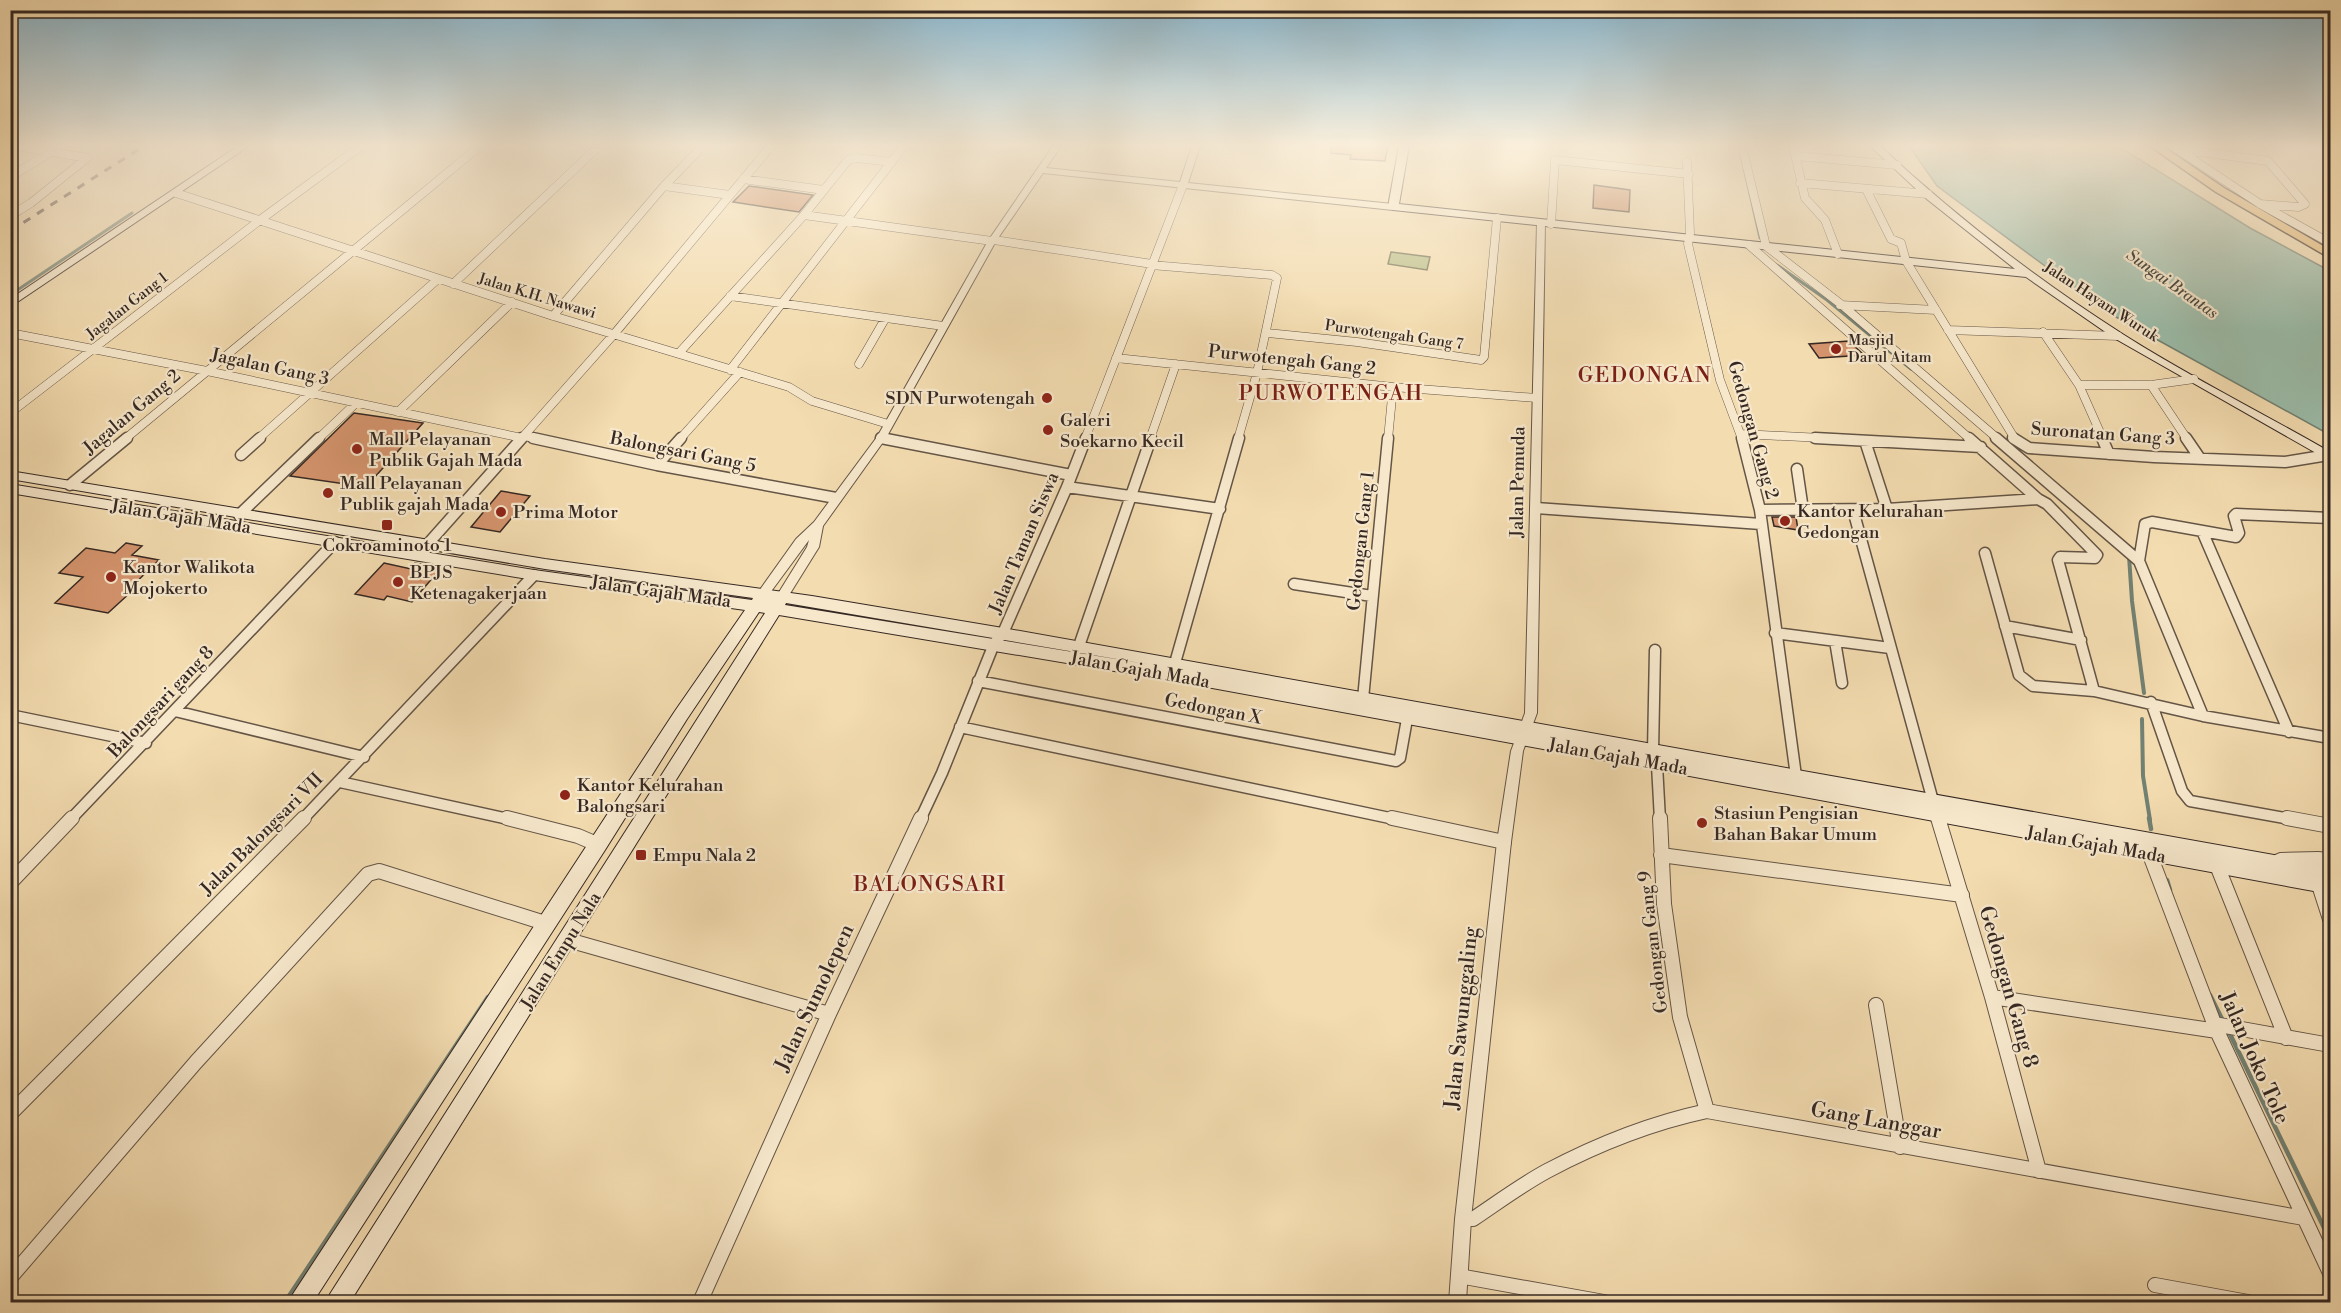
<svg xmlns="http://www.w3.org/2000/svg" width="2341" height="1313" font-family="'Libre Bodoni',serif">
<style>
.green{fill:#bcc08a;stroke:#787456;stroke-width:1.5}
.water{fill:#9bbca9;stroke:#728173;stroke-width:1.5}
.lines{fill:none;stroke-linecap:round;stroke-linejoin:round}
.stream-far2{stroke:#728173;stroke-width:3}
.stream-far1{stroke:#728173;stroke-width:4}
.stream{stroke:#728173;stroke-width:4.5}
.building{fill:#d5946d;stroke:#352823;stroke-width:1.5}
.minor-far2-casing{stroke:#645546;stroke-width:9}
.minor-far1-casing{stroke:#645546;stroke-width:13}
.minor-casing{stroke:#645546;stroke-width:16}
.tertiary-casing{stroke:#645546;stroke-width:2}
.secondary-casing{stroke:#352823;stroke-width:2}
.primary-casing{stroke:#352823;stroke-width:3}
.minor-far2{stroke:#f7e8cc;stroke-width:8}
.minor-far1{stroke:#f7e8cc;stroke-width:10}
.minor{stroke:#f7e8cc;stroke-width:14}
.tertiary{fill:#f7e8cc;fill-rule:evenodd}
.secondary{fill:#f7e8cc;fill-rule:evenodd}
.primary{fill:#eabe78;fill-rule:evenodd}
.rail{stroke:#352823;stroke-width:3;stroke-dasharray:8 8;stroke-linecap:butt}
.poi-dot{fill:#8f2418;stroke:#f7e8cc;stroke-width:2}
.labels{text-anchor:middle;dominant-baseline:central;stroke-width:4.5;stroke-linejoin:round;paint-order:stroke}
.far-street-label{font-size:15px;fill:#352823;stroke:#f7e8cc}
.far-poi-label{font-size:15px;fill:#352823;stroke:#f7e8cc;text-anchor:start}
.far-water-label{font-size:16px;font-style:italic;fill:#4e4d44;stroke:#f7e8cc}
.street-label{font-size:18px;fill:#352823;stroke:#f7e8cc}
.poi-label{font-size:18px;fill:#352823;stroke:#f7e8cc;text-anchor:start}
.quarter-label{font-size:21px;letter-spacing:1.5px;fill:#7a1f14;stroke:#f7e8cc}
.near-street-label{font-size:21px;fill:#352823;stroke:#f7e8cc}
</style>
<rect width="100%" height="100%" fill="#f3dcb0"/>
<filter id="stains"><feTurbulence type="fractalNoise" baseFrequency=".00333" numOctaves="4"/><feColorMatrix values="0 0 0 0 .2 0 0 0 0 .09 0 0 0 0 .02 0 0 0 .5 -.17"/></filter>
<radialGradient id="worn" r=".72"><stop offset=".6" stop-color="#630" stop-opacity="0"/><stop offset="1" stop-color="#630" stop-opacity=".3"/></radialGradient>
<path class="green" d="M1391 252 1430 257 1427 270 1388 264Z"/>
<path class="water" d="M1909 146H2118L2250 228 2330 271V435L2107 312 1937 186Z"/>
<g class="lines">
<path class="stream-far2" d="M1739 146 1760 238
M1777 265 1827 300 1911 369
M10 295 132 213"/>
<path class="stream-far1" d="M2129 556 2132 601 2144 693
M2142 719 2143 776 2150 820"/>
<path class="stream" d="M2149 818 2151 829
M2167 880 2170 890
M2210 995 2224 1023
M2228 1030 2330 1240
M285 1302 488 997"/>
</g>
<path class="building" d="M1331 146H1388L1385 161 1350 159 1351 155 1331 153Z
M1594 185 1630 190 1629 212 1593 208Z
M749 186 813 195 799 212 733 202Z
M1849 341 1864 355 1819 358 1809 344Z
M354 413 423 423 366 487 290 476Z
M501 491 530 496 500 532 471 527Z
M1772 517H1796L1798 530 1774 526Z
M126 543 142 546 132 555 159 560 127 591 131 592 108 613 55 603 83 577 59 573 86 548 115 553Z
M384 563 411 569 415 563 441 568 412 602 387 596 384 600 355 594Z"/>
<g class="lines">
<g class="minor-far2-casing">
<path id="minor-far2" d="M1742 146 1766 246 1842 305 1998 439
M1793 146 1805 198 1825 220 1838 254
M2177 149 2268 161 2305 204 2298 207 2260 204
M2180 151 2260 204 2330 243
M1796 156 1897 165
M1687 162 1690 233 1688 244 1720 380 1742 439
M10 177 51 152
M743 179 824 190
M1800 183 1928 194
M664 186 730 195
M1866 189 1891 239 1901 243 1906 261 2015 439
M176 193 553 316 789 387 812 401 888 424
M804 215 992 241
M10 216 31 203 87 158 17 146
M1551 224 1555 160 1689 174
M994 240 1152 264
M1749 245 1970 439
M1151 265 1272 275 1277 278 1257 373 1238 439
M453 284 599 146
M730 296 943 326
M1840 305 1936 310
M553 316 664 186 703 146
M1948 330 2118 336
M2043 332 2079 385 2103 439
M10 333 207 371 522 438
M1267 333 1357 342 1481 360 1484 357 1497 218
M679 353 804 215 848 160 856 158 892 162
M1116 358 1393 387 1537 398
M859 364 885 319
M730 370 904 146
M2079 385H2151L2194 379
M2151 385 2187 439
M398 412 512 302
M10 413 260 220 361 146
M1741 434 1842 439
M524 436 540 439
M881 438 889 439
M125 439 480 146
M258 439 438 279
M318 439 356 403
M521 439 615 333 771 146
M680 439 740 372
M1085 439 1183 185
M1150 439 1176 364
M1388 439 1393 387"/>
</g>
<g class="minor-far1-casing">
<path id="minor-far1" d="M533 438 657 465 836 498
M881 438 1071 475
M1742 438 1760 510 1796 776
M1815 438 1981 447
M1969 438 2038 499 2047 504 2097 555 2095 558 2060 557 2058 560 2094 691
M1996 438 2139 561
M2013 438 2029 448 2154 457 2285 462 2328 455
M2102 438 2109 454
M2186 438 2199 457
M1865 441 1887 509
M241 455 260 438
M657 465 681 438
M1797 469 1803 510
M70 485 127 438
M1067 487 1220 509
M1536 508 1761 524
M1760 510 1887 509 2038 499
M1853 510 1933 801
M239 515 319 438
M2202 531 2289 732
M1985 553 2019 675 2033 686 2094 691 2203 716 2330 738
M418 555 522 438
M1294 584 1372 596
M2005 626 2081 640
M1775 633 1890 648
M1835 641 1842 683
M1079 646 1151 438
M1175 663 1239 438
M978 681 1396 761 1400 758 1407 719
M1363 699 1388 438
M2151 702 2182 791 2190 801 2296 820
M175 711 364 757
M10 715 146 743
M2203 716 2139 561 2145 524 2152 522 2236 537 2239 533 2234 516 2236 514 2330 518
M960 727 1399 820
M1653 751 1655 650
M1657 765 1660 820
M340 782 513 820
M1937 816 1938 820
M70 820 335 542
M302 820 534 575
M920 820 942 773 994 644 1003 633 1067 487 1086 438"/>
</g>
<g class="minor-casing">
<path id="minor" d="M507 818 578 836 599 845
M1392 818 1504 842
M1660 818 1664 904 1680 1017 1707 1111
M1938 818 1992 997 2039 1171
M2287 818 2330 826
M1661 855 1962 895
M2150 855 2217 1031 2330 1273
M2218 868 2286 1038
M10 883 72 818
M2319 885 2330 919
M568 940 829 1014
M1992 997 2217 1031
M1876 1005 1900 1147
M2214 1024 2330 1045
M10 1114 304 818
M1463 1219H1473C1497 1203 1521 1185 1547 1171 1598 1144 1651 1123 1707 1111L2304 1218
M1459 1276 1604 1302
M10 1278 196 1062 368 874 379 871 548 924
M2155 1285 2248 1302
M700 1302 829 1014 921 818"/>
</g>
<g class="tertiary-casing">
<path id="tertiary" d="M1053 146H1061L1046 168 1180 182 1192 146H1200L1188 183 1393 204 1397 207 1393 210 1043 173 996 241 886 438 823 526 819 547 786 600H778L776 597 807 547 809 540 767 597H759L757 594 759 591 796 539 814 522 877 437 988 241Z
M1541 220 1545 223 1537 713 1523 751 1511 842 1471 1219 1466 1302H1449L1455 1219 1497 842 1511 751 1525 713 1537 223Z
M2318 852 2330 853V865H2280L2275 863 2273 859 2275 855 2280 853Z"/>
</g>
<g class="secondary-casing">
<path id="secondary" d="M238 146H249L10 307V299Z
M1399 146H1409L1399 204 2015 269 1928 200 1870 146H1880C1954 215 2035 278 2121 333 2188 376 2261 412 2330 452V461L2114 338 2026 277 1393 210 1388 207Z
M10 471 545 559 812 596 1003 628 2330 865V879L2193 855 2330 879V894L1174 681 779 615 350 1302H327L330 1294 765 613 759 612 687 719 605 850 313 1302H290L293 1294 675 711 745 610 534 580 10 493V484L534 570 752 600 753 598 545 569 10 479ZM786 603 1152 665 785 605Z"/>
</g>
<g class="primary-casing">
<path id="primary" d="M2150 146H2162L2224 188 2330 250V258L2216 192Z"/>
</g>
<use href="#minor-far2" class="minor-far2"/>
<use href="#minor-far1" class="minor-far1"/>
<use href="#minor" class="minor"/>
<use href="#tertiary" class="tertiary"/>
<use href="#secondary" class="secondary"/>
<use href="#primary" class="primary"/>
<path class="rail" d="M10 231 144 146"/>
</g>
<linearGradient id="sky" x2="0" y2="1"><stop stop-color="#89b7cf"/><stop offset="0.44" stop-color="#faefdb"/><stop offset="1" stop-color="#faefdb" stop-opacity="0"/></linearGradient>
<rect width="2341" height="330" fill="url(#sky)"/>
<g class="poi-dot">
<circle cx="1836" cy="349" r="6"/>
<circle cx="1047" cy="398" r="6"/>
<circle cx="1048" cy="430" r="6"/>
<circle cx="357" cy="449" r="6"/>
<circle cx="328" cy="493" r="6"/>
<circle cx="501" cy="512" r="6"/>
<circle cx="1785" cy="521" r="6"/>
<rect x="381" y="519" width="12" height="12" rx="3"/>
<circle cx="111" cy="577" r="6"/>
<circle cx="398" cy="582" r="6"/>
<circle cx="565" cy="795" r="6"/>
<circle cx="1702" cy="823" r="6"/>
<rect x="635" y="849" width="12" height="12" rx="3"/>
</g>
<g class="labels">
<g class="far-street-label">
<text transform="translate(537 296) rotate(17)">Jalan K.H. Nawawi</text>
<text transform="translate(2101 302) rotate(33)">Jalan Hayam Wuruk</text>
<text transform="translate(127 306) rotate(-38)">Jagalan Gang 1</text>
<text transform="translate(1394 335) rotate(8)">Purwotengah Gang 7</text>
</g>
<g class="far-poi-label">
<text x="1848" y="340">Masjid<tspan x="1848" dy="17">Darul Aitam</tspan></text>
</g>
<g class="far-water-label">
<text transform="translate(2172 284) rotate(35)">Sungai Brantas</text>
</g>
<g class="street-label">
<text transform="translate(1292 360) rotate(6)">Purwotengah Gang 2</text>
<text transform="translate(270 367) rotate(12)">Jagalan Gang 3</text>
<text transform="translate(132 412) rotate(-40)">Jagalan Gang 2</text>
<text transform="translate(1753 430) rotate(74)">Gedongan Gang 2</text>
<text transform="translate(2103 434) rotate(4)">Suronatan Gang 3</text>
<text transform="translate(683 452) rotate(11)">Balongsari Gang 5</text>
<text transform="translate(1518 482) rotate(-89)">Jalan Pemuda</text>
<text transform="translate(181 517) rotate(9)">Jalan Gajah Mada</text>
<text transform="translate(1361 541) rotate(-84)">Gedongan Gang 1</text>
<text transform="translate(1024 543) rotate(-67)">Jalan Taman Siswa</text>
<text transform="translate(661 592) rotate(8)">Jalan Gajah Mada</text>
<text transform="translate(1140 670) rotate(10)">Jalan Gajah Mada</text>
<text transform="translate(161 702) rotate(-47)">Balongsari gang 8</text>
<text transform="translate(1213 709) rotate(11)">Gedongan X</text>
<text transform="translate(1618 757) rotate(10)">Jalan Gajah Mada</text>
<text transform="translate(262 834) rotate(-45)">Jalan Balongsari VII</text>
<text transform="translate(2096 845) rotate(10)">Jalan Gajah Mada</text>
<text transform="translate(1653 942) rotate(-97)">Gedongan Gang 9</text>
<text transform="translate(561 951) rotate(-58)">Jalan Empu Nala</text>
</g>
<g class="poi-label">
<text x="1035" y="398" text-anchor="end">SDN Purwotengah</text>
<text x="1060" y="420">Galeri<tspan x="1060" dy="21">Soekarno Kecil</tspan></text>
<text x="369" y="439">Mall Pelayanan<tspan x="369" dy="21">Publik Gajah Mada</tspan></text>
<text x="340" y="483">Mall Pelayanan<tspan x="340" dy="21">Publik gajah Mada</tspan></text>
<text x="1797" y="511">Kantor Kelurahan<tspan x="1797" dy="21">Gedongan</tspan></text>
<text x="513" y="512">Prima Motor</text>
<text x="387" y="545" text-anchor="middle">Cokroaminoto 1</text>
<text x="123" y="567">Kantor Walikota<tspan x="123" dy="21">Mojokerto</tspan></text>
<text x="410" y="572">BPJS<tspan x="410" dy="21">Ketenagakerjaan</tspan></text>
<text x="577" y="785">Kantor Kelurahan<tspan x="577" dy="21">Balongsari</tspan></text>
<text x="1714" y="813">Stasiun Pengisian<tspan x="1714" dy="21">Bahan Bakar Umum</tspan></text>
<text x="653" y="855">Empu Nala 2</text>
</g>
<g class="quarter-label">
<text x="1645" y="376">GEDONGAN</text>
<text x="1331" y="394">PURWOTENGAH</text>
<text x="930" y="885">BALONGSARI</text>
</g>
<g class="near-street-label">
<text transform="translate(2008 987) rotate(74)">Gedongan Gang 8</text>
<text transform="translate(815 998) rotate(-65)">Jalan Sumolepen</text>
<text transform="translate(1462 1018) rotate(-84)">Jalan Sawunggaling</text>
<text transform="translate(2254 1058) rotate(66)">Jalan Joko Tole</text>
<text transform="translate(1876 1121) rotate(10)">Gang Langgar</text>
</g>
</g>
<rect width="2341" height="1313" fill="none" stroke="#f3dcb0" stroke-width="36"/>
<rect x="12" y="12" width="2317" height="1289" fill="none" stroke="#352823" stroke-width="3"/>
<rect x="18" y="18" width="2305" height="1277" fill="none" stroke="#352823" stroke-width="1.5"/>
<rect width="100%" height="100%" filter="url(#stains)"/>
<rect width="100%" height="100%" fill="url(#worn)"/>
</svg>
